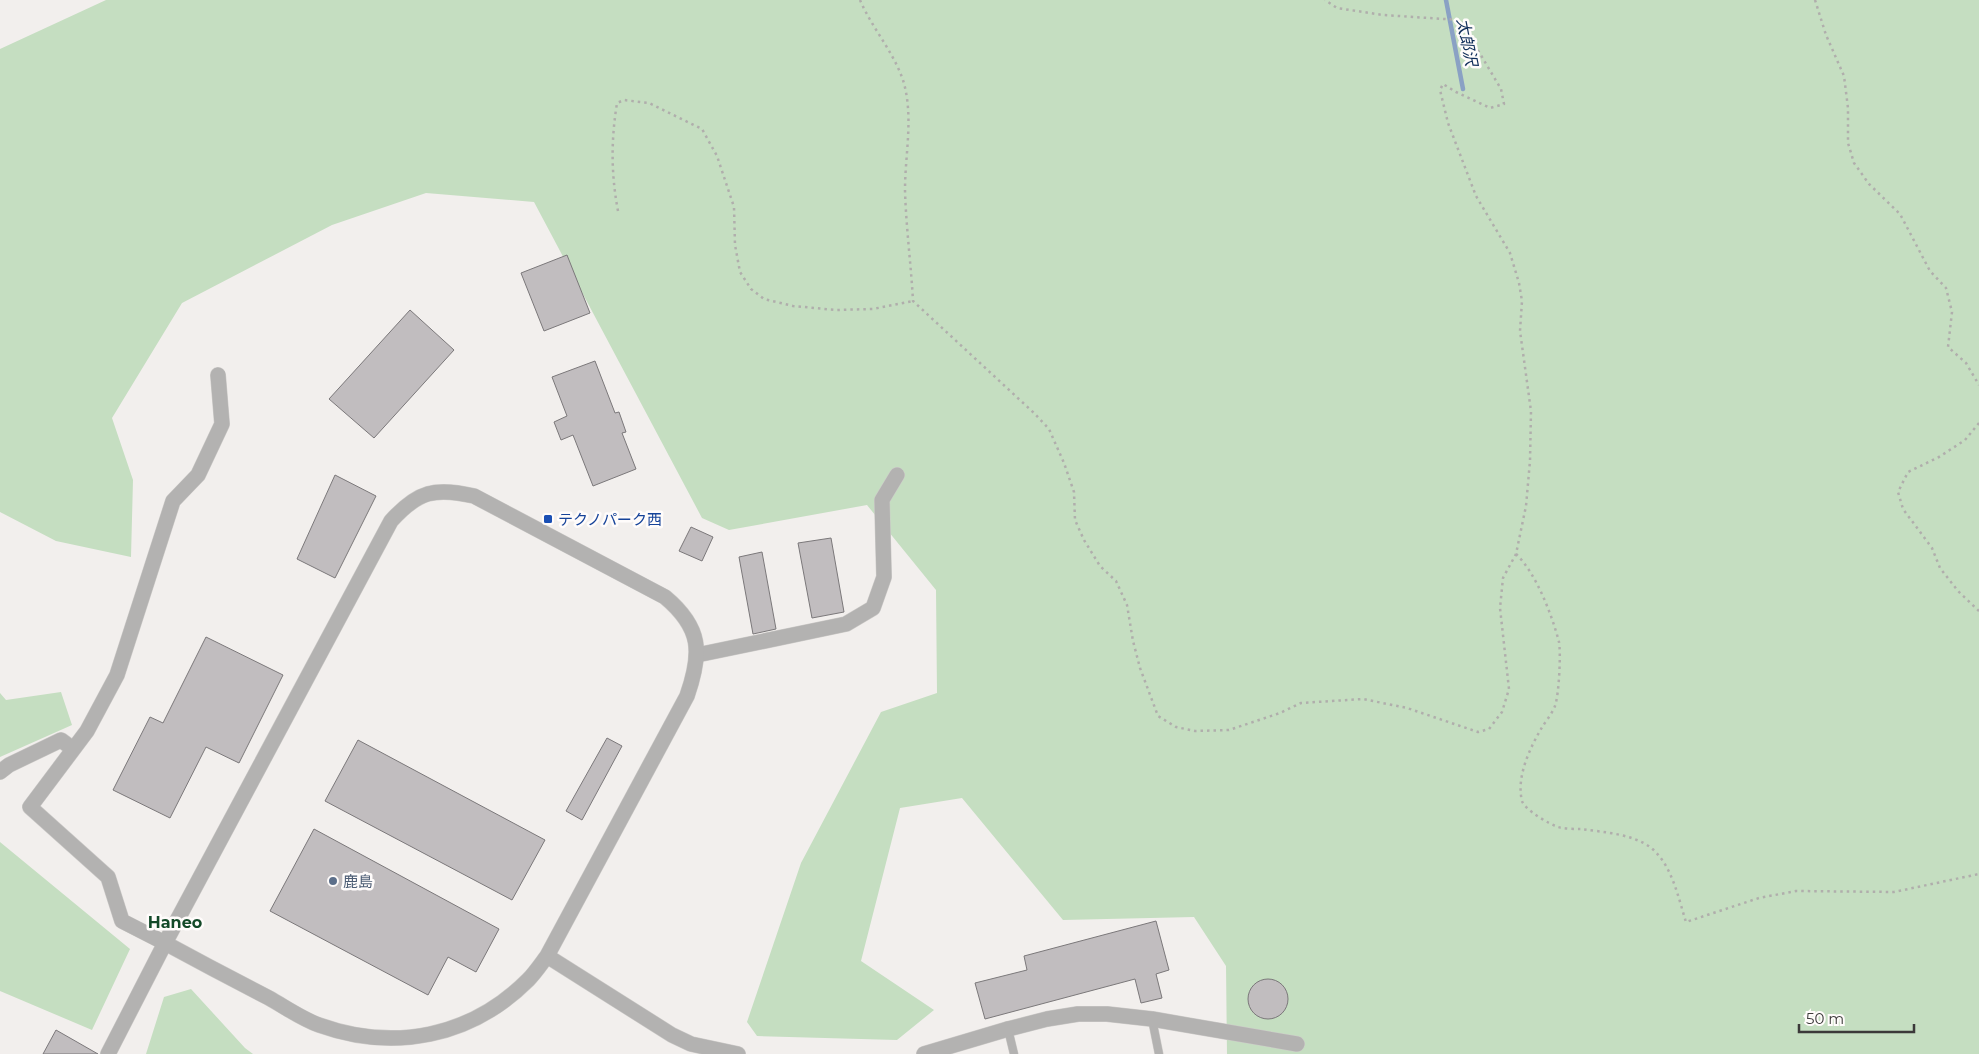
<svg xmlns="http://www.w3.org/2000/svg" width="1979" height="1054" font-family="Montserrat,'Noto Sans JP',sans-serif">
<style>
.green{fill:#c5dec1}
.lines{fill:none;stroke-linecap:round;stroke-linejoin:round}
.stream{stroke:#8aa1c4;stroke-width:4.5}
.building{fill:#c1bdbf;stroke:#7b787a}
.service-casing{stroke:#cdcbc9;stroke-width:9}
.minor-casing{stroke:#cdcbc9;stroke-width:16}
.tertiary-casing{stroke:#cdcbc9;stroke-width:16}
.path{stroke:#b0aeac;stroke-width:2.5;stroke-dasharray:2.5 4;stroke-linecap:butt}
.service{stroke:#b3b2b1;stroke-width:8}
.minor{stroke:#b3b2b1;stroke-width:15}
.tertiary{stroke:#b3b2b1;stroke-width:15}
.transit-dot{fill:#1a4fb4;stroke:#fffcfb;stroke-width:2}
.service-dot{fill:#5c6f8a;stroke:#fffcfb;stroke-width:2}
.labels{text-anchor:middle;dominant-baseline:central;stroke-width:5;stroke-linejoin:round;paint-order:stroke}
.transit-label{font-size:15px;fill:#164399;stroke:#fffcfb;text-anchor:start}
.service-label{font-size:15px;fill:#4e5e75;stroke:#fffcfb;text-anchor:start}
.water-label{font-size:16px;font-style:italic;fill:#0f2d59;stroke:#fffcfb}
.neighbourhood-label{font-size:16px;font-weight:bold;fill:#134928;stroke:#fffcfb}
</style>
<rect width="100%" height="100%" fill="#f2efed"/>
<path class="green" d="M106 0H1979V1054H1227L1226 966 1194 917 1063 920 962 798 900 808 861 961 934 1010 897 1040 757 1036 747 1022 801 863 881 712 937 693 936 590 867 505 729 530 702 518 534 202 426 193 332 225 182 303 112 418 133 480 131 557 56 541 0 512V49Z
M61 692 72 725 0 757V693L6 700Z
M0 842 130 949 92 1030 0 991Z
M191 989 245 1048 253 1054H146L164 997Z"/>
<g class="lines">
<path class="stream" d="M1446 0 1463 89"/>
</g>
<path class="building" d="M567 255 590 313 544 331 521 273Z
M410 310 454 350 374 438 329 399Z
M595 361 615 413 619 412 626 432 622 433 636 469 593 486 573 435 561 440 554 422 567 416 552 377Z
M335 475 376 496 335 578 297 559Z
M691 527 713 537 702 561 679 551Z
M831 538 844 612 812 618 798 543Z
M762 552 776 629 753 634 739 557Z
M206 637 283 675 239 763 206 747 170 818 113 790 150 717 163 723Z
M607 738 622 746 582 820 566 811Z
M358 740 545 840 512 900 325 801Z
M314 829 499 929 476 972 448 957 428 995 270 911Z
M1156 921 1169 970 1156 974 1162 998 1141 1003 1135 979 985 1019 975 983 1027 970 1024 956Z
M1248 999a20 20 0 1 1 40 0a20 20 0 1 1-40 0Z
M56 1030 98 1054H43Z"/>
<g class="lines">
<g class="service-casing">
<path id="service" d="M1152 1019 1159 1054
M1008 1029 1014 1054"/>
</g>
<g class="minor-casing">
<path id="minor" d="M697 655 846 624 873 608 884 577 882 500 897 475
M0 772 9 765 61 740 73 749
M165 943 122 921 108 877 30 807 87 731 117 675 173 501 198 475 222 424 218 375
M1008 1029 1047 1019 1078 1014H1107L1152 1019 1297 1044"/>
</g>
<g class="tertiary-casing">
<path id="tertiary" d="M547 956 672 1035 691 1044 738 1054
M108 1054 165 943 391 521C418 491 435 487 474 496L665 597C702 628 702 653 687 696L547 956C541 964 535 973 528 980 471 1037 394 1052 319 1025 302 1019 285 1007 269 998 234 980 200 962 165 943
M924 1054 1008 1029"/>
</g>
<path class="path" d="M860 0C872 28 893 51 903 80 914 116 905 154 905 190 906 227 911 264 913 301L1034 413 1049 429 1064 463 1074 492 1075 520 1084 540 1100 566 1116 581 1127 605 1133 641 1140 668 1158 716 1176 727 1195 731 1229 730 1280 713 1301 703 1363 699 1407 708 1478 732 1489 729 1502 712 1509 689 1500 608 1503 578 1516 554 1526 506 1530 461 1531 411 1520 331 1522 301 1519 283 1510 253 1476 196 1448 123 1440 90 1443 84 1456 92 1490 108 1504 104 1501 89 1460 20 1383 15 1337 8 1325 0
M1815 0 1826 35 1844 76 1848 108V143L1854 163 1869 184 1900 214 1930 271 1946 288 1952 312 1948 347 1966 363 1979 385
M618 211C611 174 611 140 617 103L624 100 649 103 702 129 717 156 734 207 735 245 740 272 751 289 764 299 793 306 836 310 873 309 913 301
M1979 423 1965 440 1939 457 1908 472 1898 492 1903 509 1932 548 1940 568 1958 591 1979 611
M1516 554C1536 573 1552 615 1559 642 1561 653 1559 695 1555 706 1552 714 1545 722 1541 729 1530 748 1516 777 1522 801 1525 810 1549 824 1558 827 1565 829 1574 829 1581 829 1603 832 1632 834 1650 847 1672 864 1678 897 1686 922L1759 898 1796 891 1894 892 1979 874"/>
<use href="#service" class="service"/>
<use href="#minor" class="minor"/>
<use href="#tertiary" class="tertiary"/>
</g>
<rect class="transit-dot" x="543" y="514" width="10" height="10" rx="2.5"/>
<circle class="service-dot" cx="333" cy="881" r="5"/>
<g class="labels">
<g class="transit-label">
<text x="558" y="519">テクノパーク西</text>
</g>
<g class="service-label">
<text x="343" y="881">鹿島</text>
</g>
<g class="water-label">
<text transform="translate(1467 42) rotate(79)">太郎沢</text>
</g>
<g class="neighbourhood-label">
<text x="175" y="922">Haneo</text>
</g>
</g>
<path d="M1799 1024v8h115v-8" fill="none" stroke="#3b3939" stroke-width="2.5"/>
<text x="1806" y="1024" font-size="15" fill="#3b3939" stroke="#fffcfb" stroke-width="4" paint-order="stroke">50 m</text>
</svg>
